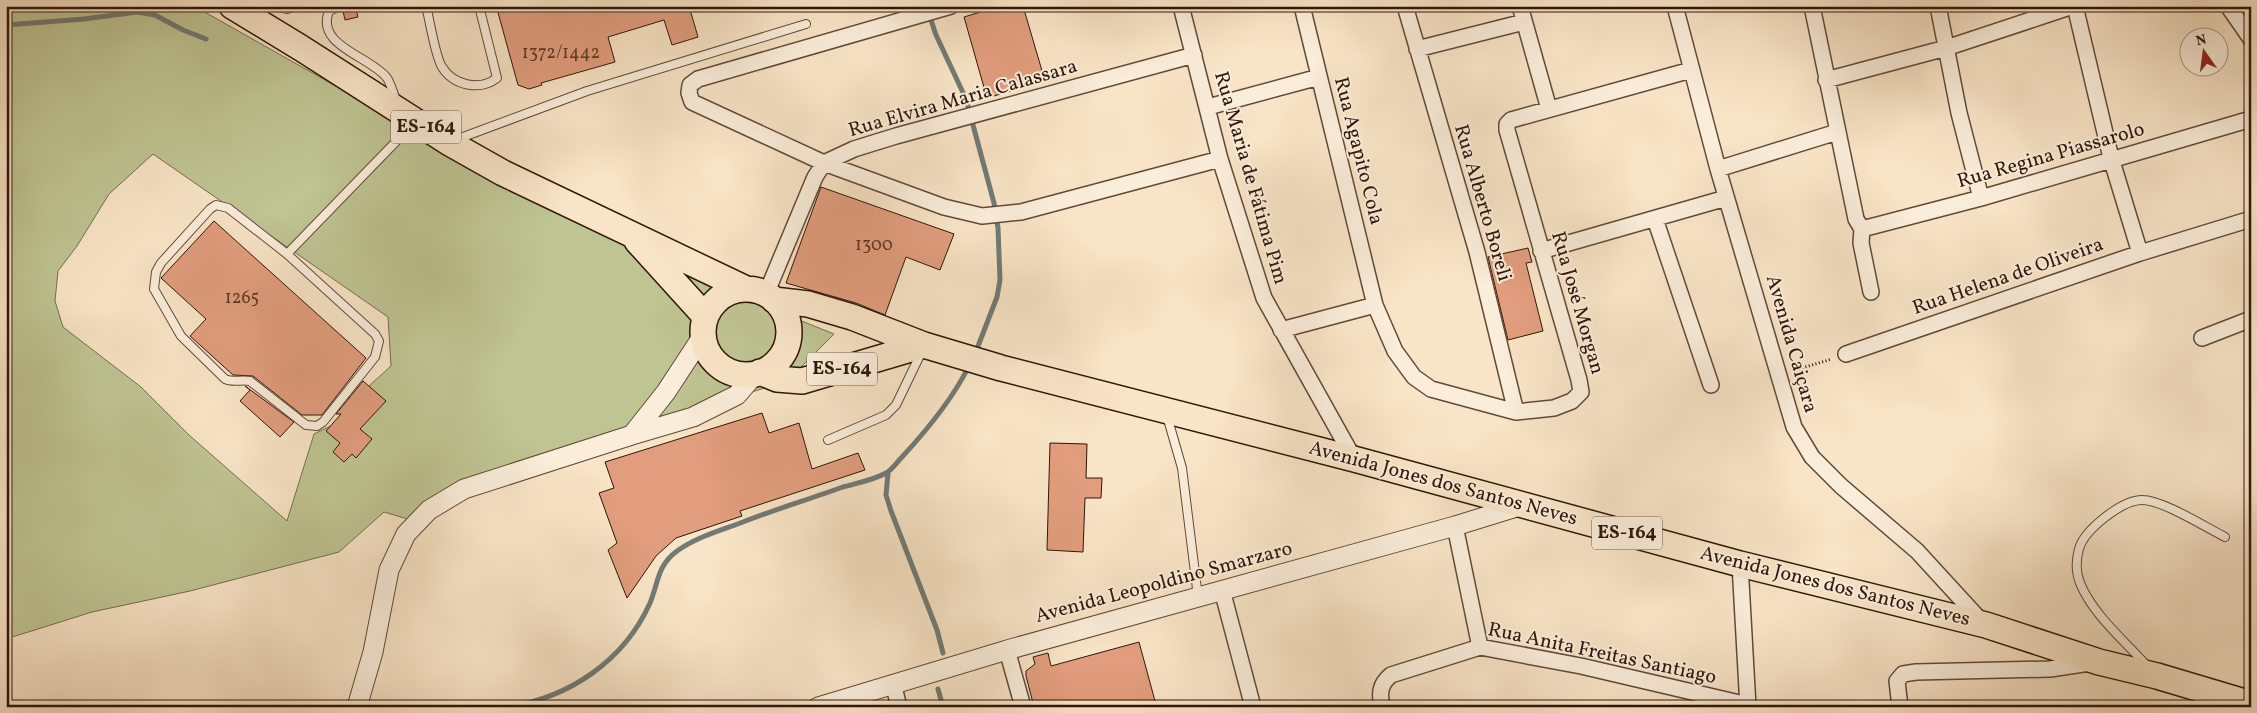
<svg xmlns="http://www.w3.org/2000/svg" width="2257" height="713" font-family="Vollkorn,serif">
<style>
.green{fill:#bfc493;stroke:#776d4e;fill-rule:evenodd}
.lines{fill:none;stroke-linecap:round;stroke-linejoin:round}
.stream{stroke:#727a74;stroke-width:5}
.building{fill:#e19d7d;stroke:#2f1609}
.service-casing{stroke:#614a38;stroke-width:10}
.minor-casing{stroke:#614a38;stroke-width:18}
.tertiary-casing{stroke:#614a38;stroke-width:21}
.trunk-casing{stroke:#2f1609;stroke-width:28}
.path{stroke:#2f1609;stroke-width:3;stroke-dasharray:1 2.5;stroke-linecap:butt}
.service{stroke:#faedda;stroke-width:8}
.minor{stroke:#faedda;stroke-width:15}
.tertiary{stroke:#faedda;stroke-width:19}
.trunk{stroke:#f8e4c6;stroke-width:25}
.labels{text-anchor:middle;dominant-baseline:central;stroke-width:4;stroke-linejoin:round;paint-order:stroke}
.number-label{font-size:18px;fill:#5c3826}
.shield{fill:#faedda;stroke:#6c5648;stroke-width:1}
.shield-label{font-size:19px;font-weight:bold;fill:#2f1609}
.street-label{font-size:20px;fill:#2f1609;stroke:#faedda}
</style>
<rect width="100%" height="100%" fill="#f8e4c6"/>
<filter id="stains"><feTurbulence type="fractalNoise" baseFrequency=".004" numOctaves="4"/><feColorMatrix values="0 0 0 0 .2 0 0 0 0 .09 0 0 0 0 .02 0 0 0 .5 -.17"/></filter>
<radialGradient id="worn" r=".72"><stop offset=".6" stop-color="#630" stop-opacity="0"/><stop offset="1" stop-color="#630" stop-opacity=".3"/></radialGradient>
<path class="green" d="M6 6H194L557 211 707 283 834 334 787 381 502 470 411 520 384 512 339 552 190 591 92 612 6 639ZM153 154 388 317 391 366 370 385 341 421 314 434 287 521 189 435 141 387 63 327 55 301 58 271 77 246 109 194Z"/>
<g class="lines">
<path class="stream" d="M929 14 936 35 966 99 994 203 998 228 1000 280 997 297 975 354
M6 25 84 19 137 12 155 15 183 30 206 39
M888 473 886 495 891 511 937 630 943 653
M938 689 943 707
M507 707C569 698 624 661 650 603 659 581 657 566 677 551 696 537 722 530 743 522 776 509 810 499 843 487 857 483 874 480 886 473 892 470 897 462 902 457 928 429 952 400 969 366"/>
</g>
<path class="building" d="M346 6H355L358 17 345 20 343 11Z
M508 6H689L698 37 672 45 664 20 608 37 615 62 541 83 542 85 529 89 518 85 497 9Z
M1000 6H1023L1045 81 987 98 964 17Z
M821 187 954 234 940 270 906 257 885 315 856 303 786 283Z
M214 221 366 358 322 415H302L253 376 233 375 190 336 206 319 161 278Z
M1528 248 1532 262 1526 263 1543 331 1508 340 1488 257Z
M363 381 386 401 360 429 372 439 356 458 352 454 344 462 333 452 340 443 326 431 341 414H336Z
M245 386 294 422 280 437 240 401 250 390Z
M762 413 769 433 799 423 812 469 858 453 865 470 740 511 742 516 676 538 656 556 627 598 608 550 617 543 599 493 614 488 605 462Z
M1050 443 1087 444 1086 478H1102L1101 498H1085L1083 552 1047 550Z
M1139 642 1155 701 1147 703 1148 707H1034L1026 676V671L1035 664 1033 657 1048 653 1051 666Z"/>
<g class="lines">
<g class="service-casing">
<path id="service" d="M275 6 287 9 296 6
M340 6 329 11C315 46 370 56 387 78 391 84 393 93 396 100
M426 6C430 21 435 56 442 67 454 86 480 91 497 78L479 6
M455 140 587 91 806 24
M216 205 228 208 287 254 375 334 379 341 375 357 323 422 317 426 306 425 250 381C241 379 233 383 225 379L181 336 154 289 156 272 161 263 210 209Z
M287 254 413 124
M1167 416 1182 468 1198 597
M828 440 886 415 896 405 921 353
M2147 666C2125 641 2093 615 2080 583 2076 573 2076 560 2079 549 2084 530 2122 500 2142 500 2163 500 2205 527 2225 537"/>
</g>
<g class="minor-casing">
<path id="minor" d="M951 6 698 79 690 85 689 93 692 102 824 163 944 207 982 216 1021 212 1220 159
M1181 6 1220 159 1264 298 1354 459
M1302 6 1375 305 1395 351 1414 377 1431 389 1516 412 1554 408 1572 401 1581 392 1579 380 1507 130V124L1511 120 1691 70
M1405 6 1477 252 1516 412
M1520 6 1549 109
M1675 6 1718 169 1794 427 1812 457 1841 486 1917 551 1983 623
M1812 6 1856 219 1862 229
M1938 6 1959 113 1981 198
M2075 6 2111 158 2140 253
M2228 6 2251 39
M1417 49 1524 22
M1826 80 1946 48 2073 6
M1208 107 1319 77
M1718 169 1837 132
M1655 219 1711 385
M1862 229 1981 198 2251 119
M1862 229 1861 243 1871 292
M1541 251 1726 198
M766 294 815 177 824 163 854 149 896 136 1194 55
M1281 330 1375 305
M2202 338 2251 319
M1846 354 2140 253 2251 219
M1455 526 1480 647
M1740 564 1748 707
M1222 590 1253 707
M1007 650 1023 707
M893 683 899 707
M1382 707C1379 693 1380 684 1391 675L1480 647 1581 666 1748 705
M1900 707 1897 681 1903 674 1916 672 2050 669 2090 663"/>
</g>
<g class="tertiary-casing">
<path id="tertiary" d="M632 435 666 392 702 337
M357 707 373 652 389 570 406 534 429 510 464 489 632 435 693 417 737 395 755 374
M818 707 1007 650 1455 526 1523 505"/>
</g>
<g class="trunk-casing">
<path id="trunk" d="M232 6 301 48 448 142 503 173 746 289
M637 241 705 316
M703 332a43 43 0 1 1 86 0a43 43 0 1 1-86 0Z
M774 300 808 304 852 317 924 345 1001 368 1354 459 1740 564 1986 625 2099 662 2157 676 2251 704
M760 372 777 379 802 381 924 345"/>
</g>
<path class="path" d="M1792 371 1832 359"/>
<use href="#service" class="service"/>
<use href="#minor" class="minor"/>
<use href="#tertiary" class="tertiary"/>
<use href="#trunk" class="trunk"/>
</g>
<g class="labels">
<g class="number-label">
<text x="561" y="53">1372/1442</text>
<text x="874" y="245">1300</text>
<text x="242" y="298">1265</text>
</g>
<g class="shield">
<rect x="391" y="110.5" width="70" height="33" rx="4"/>
<rect x="807" y="352.5" width="70" height="33" rx="4"/>
<rect x="1592" y="516.5" width="70" height="33" rx="4"/>
</g>
<g class="shield-label">
<text x="426" y="127">ES-164</text>
<text x="842" y="369">ES-164</text>
<text x="1627" y="533">ES-164</text>
</g>
<g class="street-label">
<text transform="translate(963 99) rotate(-16)">Rua Elvira Maria Calassara</text>
<text transform="translate(1358 151) rotate(76)">Rua Agapito Cola</text>
<text transform="translate(2051 156) rotate(-16)">Rua Regina Piassarolo</text>
<text transform="translate(1250 178) rotate(74)">Rua Maria de Fátima Pim</text>
<text transform="translate(1482 203) rotate(74)">Rua Alberto Boreli</text>
<text transform="translate(2008 277) rotate(-19)">Rua Helena de Oliveira</text>
<text transform="translate(1577 303) rotate(74)">Rua José Morgan</text>
<text transform="translate(1791 344) rotate(74)">Avenida Caiçara</text>
<text transform="translate(1443 484) rotate(15)">Avenida Jones dos Santos Neves</text>
<text transform="translate(1164 583) rotate(-15)">Avenida Leopoldino Smarzaro</text>
<text transform="translate(1835 587) rotate(14)">Avenida Jones dos Santos Neves</text>
<text transform="translate(1602 654) rotate(12)">Rua Anita Freitas Santiago</text>
</g>
</g>
<rect width="2257" height="713" fill="none" stroke="#f8e4c6" stroke-width="25"/>
<rect x="8" y="8" width="2242" height="698" fill="none" stroke="#2f1609" stroke-width="2.5"/>
<rect x="12" y="12" width="2232" height="688" fill="none" stroke="#2f1609"/>
<g transform="translate(2204 52) rotate(346)"><circle r="24" fill="#faedda" stroke="#a99786"/>
<path d="M0-4L9 19L0 12L-9 19Z" fill="#8f2418"/>
<text y="-8" font-size="14" font-weight="bold" text-anchor="middle" fill="#2f1609">N</text>
</g>
<rect width="100%" height="100%" filter="url(#stains)"/>
<rect width="100%" height="100%" fill="url(#worn)"/>
</svg>
